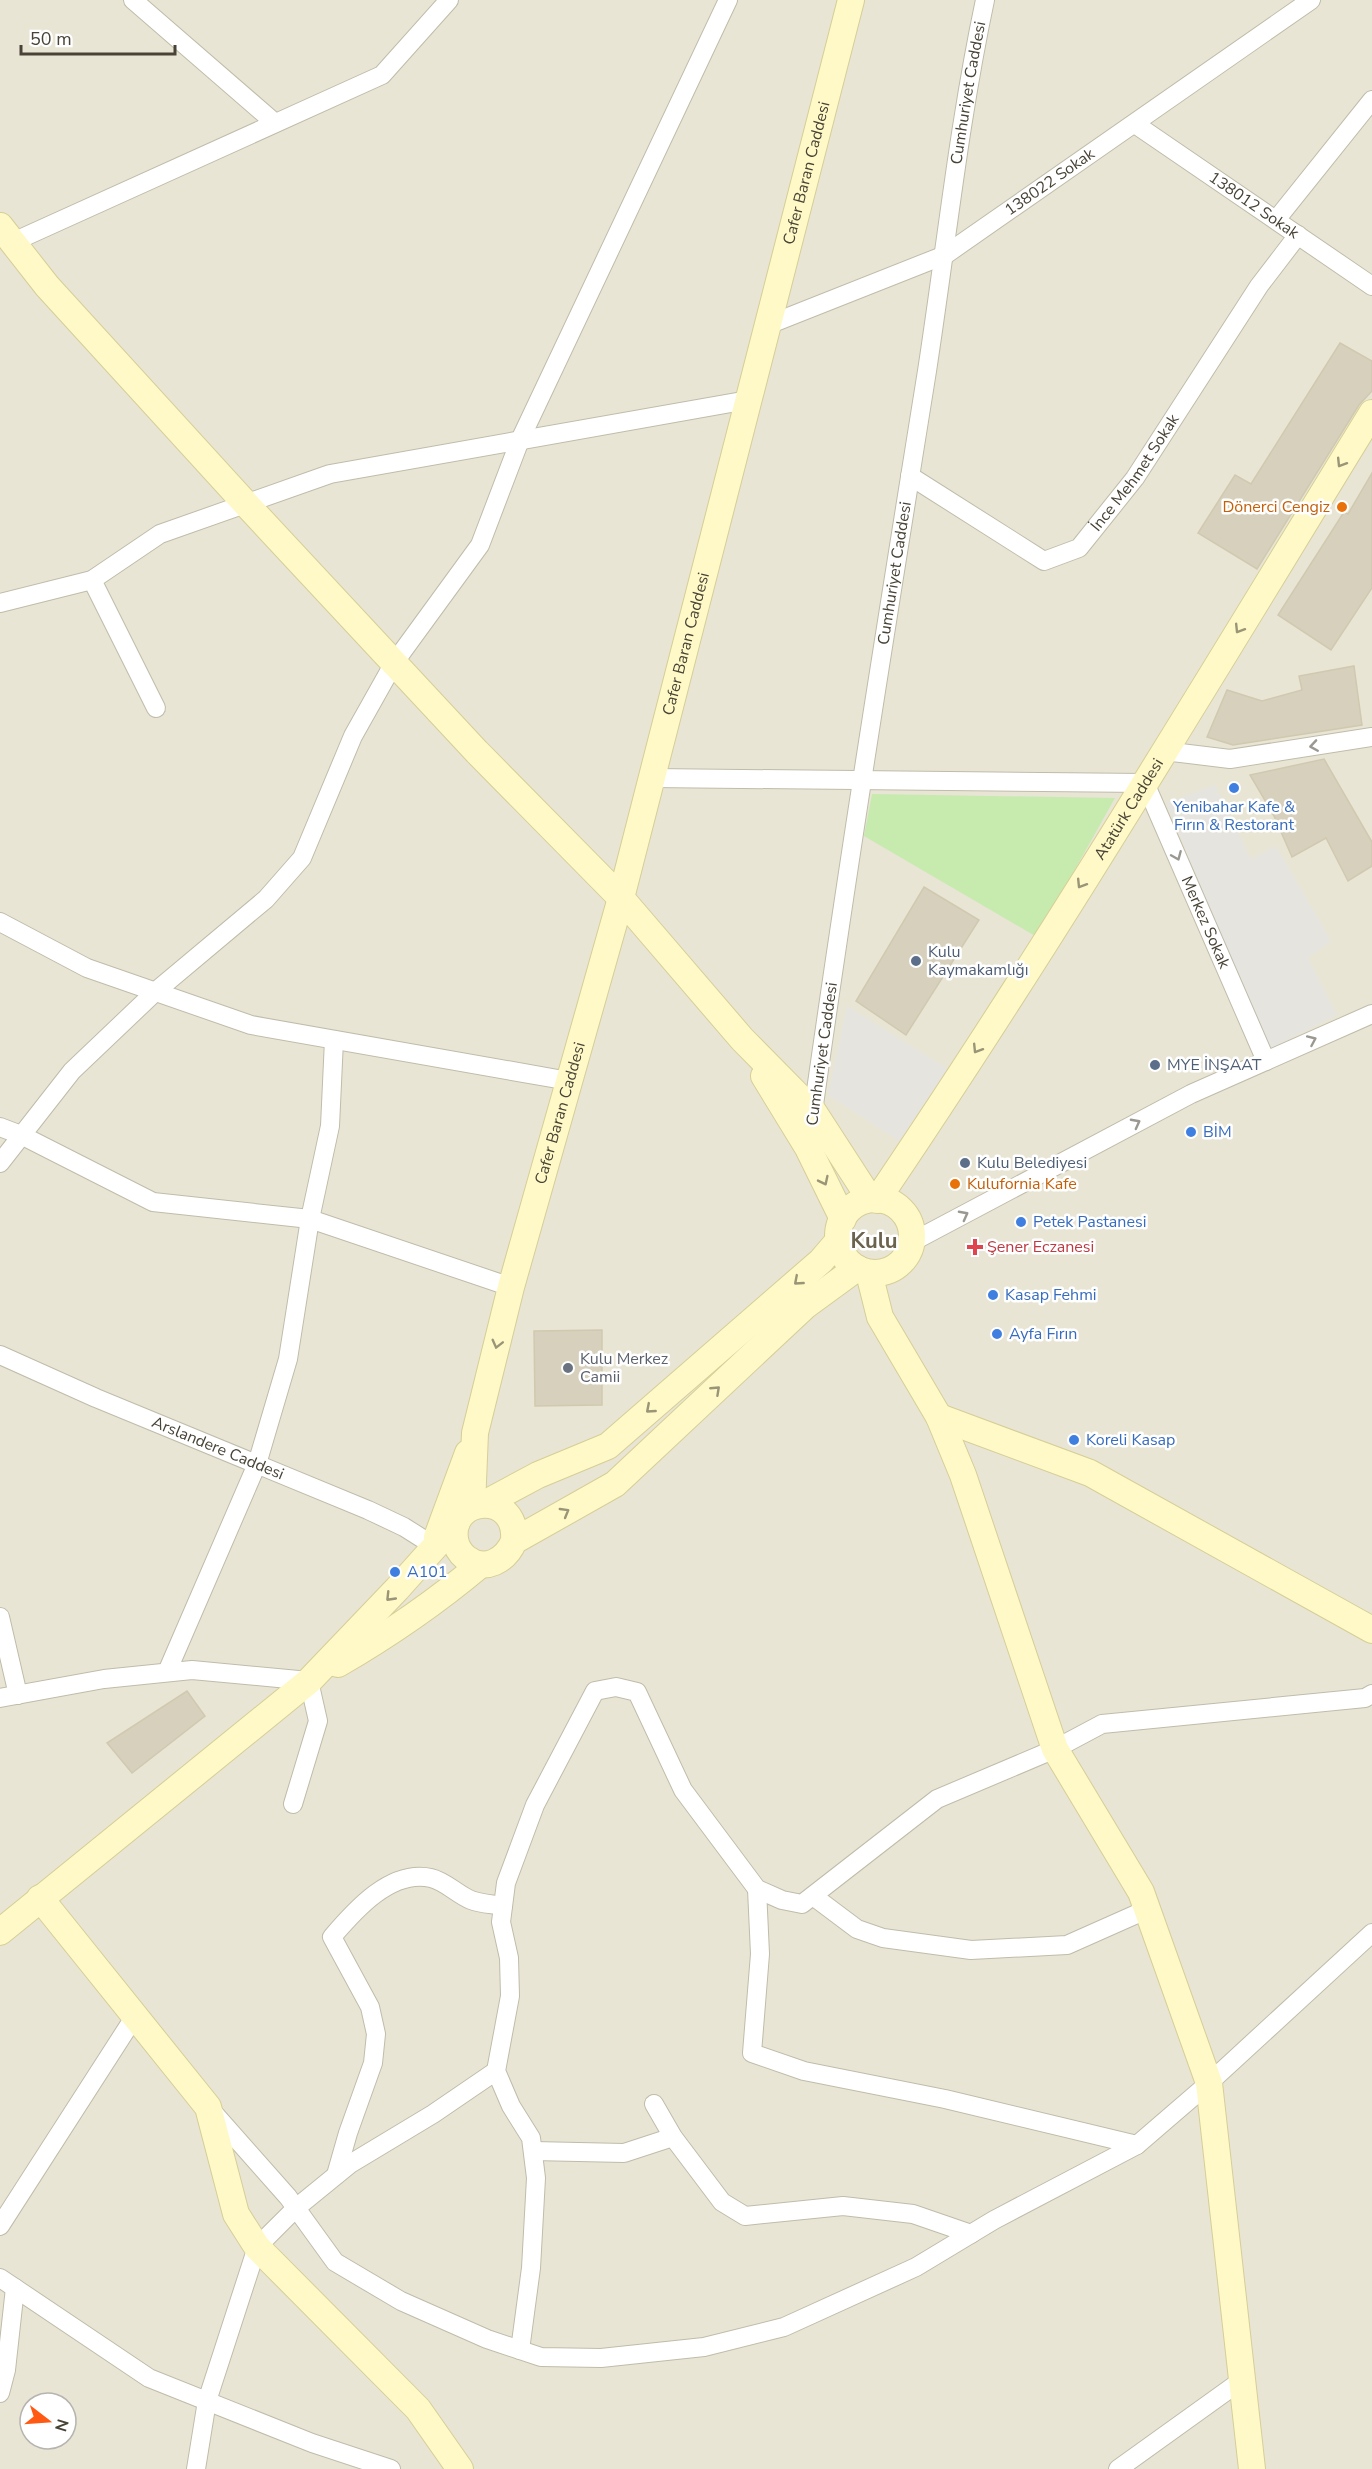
<svg xmlns="http://www.w3.org/2000/svg" width="1372" height="2469" font-family="'Nunito Sans',sans-serif">
<style>
.residential{fill:#e8e5d5;fill-rule:evenodd}
.green{fill:#c7eaaf}
.parking{fill:#e5e4df}
.building{fill:#d6d0bc;stroke:#d1c9af;stroke-width:1.5}
.lines{fill:none;stroke-linecap:round;stroke-linejoin:round}
.street-casing{stroke:#c0bcaa;stroke-width:20}
.secondary-casing{stroke:#d6ce96;stroke-width:28}
.street{stroke:#fff;stroke-width:18}
.secondary{stroke:#fff9c7;stroke-width:26}
.oneway{stroke:#9a9577}
.oneway2{stroke:#9a9890}
.food-dot{fill:#e8710a;stroke:#fff;stroke-width:2}
.shop-dot{fill:#3f7fe0;stroke:#fff;stroke-width:2}
.service-dot{fill:#5c6f8a;stroke:#fff;stroke-width:2}
.health-dot{fill:#e0444e;stroke:#fff;stroke-width:2}
.worship-dot{fill:#6b7280;stroke:#fff;stroke-width:2}
.labels{text-anchor:middle;dominant-baseline:central;stroke-width:5;stroke-linejoin:round;paint-order:stroke}
.street-label{font-size:16px;fill:#484336;stroke:#fff}
.food-label{font-size:16px;fill:#c56008;stroke:#fff;text-anchor:end}
.shop-label{font-size:16px;fill:#366cbe;stroke:#fff;text-anchor:start}
.service-label{font-size:16px;fill:#4e5e75;stroke:#fff;text-anchor:start}
.health-label{font-size:16px;fill:#be3a42;stroke:#fff;text-anchor:start}
.worship-label{font-size:16px;fill:#5b616d;stroke:#fff;text-anchor:start}
.district-label{font-size:22px;font-weight:bold;fill:#6b634d;stroke:#fff}
</style>
<rect width="100%" height="100%" fill="#f4f2e7"/>
<path class="residential" d="M0 0H1372V2469H0ZM30 2403H66V2439H30Z"/>
<path class="green" d="M872 794 1115 798 1037 937 864 836Z"/>
<path class="parking" d="M1215 785 1251 859 1276 846 1331 941 1308 958 1337 1015 1269 1049 1166 803Z
M847 1006 951 1071 904 1144 828 1095Z"/>
<path class="building" d="M1340 343 1372 361V391L1359 405 1257 569 1198 533 1235 475 1251 484Z
M1372 473V588L1331 650 1278 615 1344 512 1348 514Z
M1354 666 1362 725 1233 745 1207 737 1227 690 1262 701 1302 690 1299 676Z
M1324 759 1372 842V866L1348 881 1326 838 1292 857 1274 816 1250 775Z
M924 887 979 920 906 1035 856 1001Z
M602 1330V1405L535 1406 534 1331Z
M187 1691 205 1716 132 1773 107 1743Z"/>
<g class="lines">
<g class="street-casing">
<g id="street">
<path d="M133 0 275 123"/>
<path id="s1" d="M1135 124 1372 286"/>
<path d="M1276 220 1372 100"/>
<path d="M13 242 382 75 449 0"/>
<path id="s2" d="M768 325 945 255 1311 0"/>
<path id="s3" d="M910 476 1044 561 1079 548 1135 478 1259 286 1298 235"/>
<path d="M92 580 156 708"/>
<path d="M0 603 92 580 160 534 330 474 748 400"/>
<path d="M1164 751 1230 759 1372 737"/>
<path id="s4" d="M652 778 1145 783 1266 1061"/>
<path d="M0 922 87 968 251 1025 569 1081"/>
<path id="s5" d="M812 1119C847 869 887 620 927 371 946 247 959 122 985 0"/>
<path d="M0 1127 21 1135 153 1202 310 1219 511 1287"/>
<path d="M0 1163 72 1071 155 992 266 899 302 858 353 736 394 663 480 545 520 440 728 0"/>
<path d="M912 1242 1191 1094 1372 1014"/>
<path id="s6" d="M0 1355 96 1398 368 1510 404 1527 434 1546"/>
<path d="M0 1617 18 1695"/>
<path d="M167 1672 257 1464 288 1359 310 1219 330 1126 334 1040"/>
<path d="M0 1698 104 1679 192 1670 309 1681 318 1721 293 1804"/>
<path d="M757 1889 760 1954 752 2053 804 2071 945 2099 1137 2145"/>
<path d="M813 1896 857 1929 883 1938 971 1950 1067 1945 1148 1909"/>
<path d="M654 2104 673 2137 722 2202 745 2216 843 2206 913 2214 971 2234"/>
<path d="M211 2110 288 2197 335 2262 401 2301 487 2339 541 2357 601 2358 704 2347 784 2327 916 2267 994 2220 1137 2145 1209 2083 1372 1933"/>
<path d="M533 2151 624 2153 673 2137"/>
<path d="M336 2175 348 2133 373 2063 376 2034 370 2007 332 1937C355 1910 391 1869 431 1878 445 1881 458 1895 471 1900 481 1904 493 1904 503 1906"/>
<path d="M0 2226 135 2016"/>
<path d="M0 2278 149 2378 312 2443 391 2469"/>
<path d="M520 2350 531 2268 536 2178 531 2138 511 2106 496 2071 510 1996 509 1958 501 1922 506 1883 535 1805 595 1691 616 1687 637 1692 683 1790 757 1889 782 1900 802 1904 937 1799 1055 1749 1102 1724 1365 1698 1372 1694"/>
<path d="M0 2393 6 2370 15 2288"/>
<path d="M196 2469 207 2401 257 2247 296 2208 350 2164 433 2114 496 2071"/>
<path d="M1118 2469 1242 2380"/>
</g>
</g>
<g class="secondary-casing">
<g id="secondary">
<path d="M0 226 47 286 246 504 477 752 621 898 742 1039 813 1111 870 1199"/>
<path d="M764 1076 808 1148 843 1219"/>
<circle cx="875" cy="1236" r="37"/>
<path id="s7" d="M877 1200C1051 943 1210 677 1372 413"/>
<path d="M869 1273 880 1317 939 1417 963 1475 1055 1749 1141 1892 1209 2083 1252 2469"/>
<path d="M939 1417 1090 1473 1372 1630"/>
<path d="M484 1504 538 1475 608 1446 821 1261 839 1240"/>
<path id="s8" d="M472 1506 475 1433 511 1287 621 898 851 0"/>
<path d="M437 1537 468 1453"/>
<path d="M514 1541C518 1490 449 1496 455 1539 456 1547 460 1553 466 1558 485 1573 506 1560 514 1541L615 1484 805 1306 857 1268"/>
<path d="M338 1664C388 1635 436 1602 480 1565"/>
<path d="M40 1898 208 2107 236 2214 257 2247 418 2409 460 2469"/>
<path d="M0 1932 309 1681 397 1589 457 1522"/>
</g>
</g>
<use href="#street" class="street"/>
<use href="#secondary" class="secondary"/>
</g>
<defs><path id="oneway-chevron" d="M-2-3.5L2.5 0L-2 3.5" fill="none" stroke-width="1.6" stroke-linecap="round" stroke-linejoin="round" transform="scale(1.5)"/></defs>
<g class="oneway">
<use href="#oneway-chevron" transform="translate(1341 463) rotate(122)"/>
<use href="#oneway-chevron" transform="translate(1239 629) rotate(122)"/>
<use href="#oneway-chevron" transform="translate(1081 884) rotate(122)"/>
<use href="#oneway-chevron" transform="translate(977 1049) rotate(122)"/>
<use href="#oneway-chevron" transform="translate(824 1181) rotate(64)"/>
<use href="#oneway-chevron" transform="translate(798 1281) rotate(139)"/>
<use href="#oneway-chevron" transform="translate(497 1344) rotate(104)"/>
<use href="#oneway-chevron" transform="translate(716 1390) rotate(-43)"/>
<use href="#oneway-chevron" transform="translate(650 1409) rotate(139)"/>
<use href="#oneway-chevron" transform="translate(565 1512) rotate(-30)"/>
<use href="#oneway-chevron" transform="translate(390 1597) rotate(134)"/>
</g>
<g class="oneway2">
<use href="#oneway-chevron" transform="translate(1314 746) rotate(171)"/>
<use href="#oneway-chevron" transform="translate(1177 856) rotate(67)"/>
<use href="#oneway-chevron" transform="translate(1312 1040) rotate(-24)"/>
<use href="#oneway-chevron" transform="translate(1136 1123) rotate(-28)"/>
<use href="#oneway-chevron" transform="translate(964 1215) rotate(-28)"/>
</g>
<g class="food-dot">
<circle cx="1342" cy="507" r="6"/>
<circle cx="955" cy="1184" r="6"/>
</g>
<g class="shop-dot">
<circle cx="1234" cy="788" r="6"/>
<circle cx="1191" cy="1132" r="6"/>
<circle cx="1021" cy="1222" r="6"/>
<circle cx="993" cy="1295" r="6"/>
<circle cx="997" cy="1334" r="6"/>
<circle cx="1074" cy="1440" r="6"/>
<circle cx="395" cy="1572" r="6"/>
</g>
<g class="service-dot">
<circle cx="916" cy="961" r="6"/>
<circle cx="1155" cy="1065" r="6"/>
<circle cx="965" cy="1163" r="6"/>
</g>
<path class="health-dot" d="M972 1238h6v6h6v6h-6v6h-6v-6h-6v-6h6z"/>
<circle class="worship-dot" cx="568" cy="1368" r="6"/>
<g class="labels">
<g class="street-label">
<text stroke="none"><textPath href="#s5" startOffset="1038">Cumhuriyet Caddesi</textPath></text>
<text stroke="none"><textPath href="#s8" startOffset="1376">Cafer Baran Caddesi</textPath></text>
<text stroke="none"><textPath href="#s2" startOffset="318">138022 Sokak</textPath></text>
<text stroke="none"><textPath href="#s1" startOffset="144">138012 Sokak</textPath></text>
<text stroke="none"><textPath href="#s3" startOffset="290">İnce Mehmet Sokak</textPath></text>
<text stroke="none"><textPath href="#s5" startOffset="552">Cumhuriyet Caddesi</textPath></text>
<text stroke="none"><textPath href="#s8" startOffset="890">Cafer Baran Caddesi</textPath></text>
<text stroke="none"><textPath href="#s7" startOffset="465">Atatürk Caddesi</textPath></text>
<text stroke="none"><textPath href="#s4" startOffset="645">Merkez Sokak</textPath></text>
<text transform="translate(822 1054) rotate(-82)">Cumhuriyet Caddesi</text>
<text stroke="none"><textPath href="#s8" startOffset="404">Cafer Baran Caddesi</textPath></text>
<text stroke="none"><textPath href="#s6" startOffset="237">Arslandere Caddesi</textPath></text>
</g>
<g class="food-label">
<text x="1330" y="507">Dönerci Cengiz</text>
<text x="967" y="1184" text-anchor="start">Kulufornia Kafe</text>
</g>
<g class="shop-label">
<text x="1234" y="807" text-anchor="middle">Yenibahar Kafe &amp;<tspan x="1234" dy="18">Fırın &amp; Restorant</tspan></text>
<text x="1203" y="1132">BİM</text>
<text x="1033" y="1222">Petek Pastanesi</text>
<text x="1005" y="1295">Kasap Fehmi</text>
<text x="1009" y="1334">Ayfa Fırın</text>
<text x="1086" y="1440">Koreli Kasap</text>
<text x="407" y="1572">A101</text>
</g>
<g class="service-label">
<text x="928" y="952">Kulu<tspan x="928" dy="18">Kaymakamlığı</tspan></text>
<text x="1167" y="1065">MYE İNŞAAT</text>
<text x="977" y="1163">Kulu Belediyesi</text>
</g>
<g class="health-label">
<text x="987" y="1247">Şener Eczanesi</text>
</g>
<g class="worship-label">
<text x="580" y="1359">Kulu Merkez<tspan x="580" dy="18">Camii</tspan></text>
</g>
<g class="district-label">
<text x="874" y="1241">Kulu</text>
</g>
</g>
<g transform="translate(48 2421) rotate(107)"><circle r="28" fill="#ffffff" stroke="#b6b4af" stroke-width="1.5"/>
<path d="M0-4.5L10 22L0 15L-10 22Z" fill="#ff5914"/>
<text y="-9" font-size="16" font-weight="bold" text-anchor="middle" fill="#484336">N</text>
</g>
<path d="M21 45v9h154v-9" fill="none" stroke="#484336" stroke-width="3"/>
<text x="30" y="45" font-size="18" fill="#484336" stroke="#ffffff" stroke-width="4.5" paint-order="stroke">50 m</text>
</svg>
